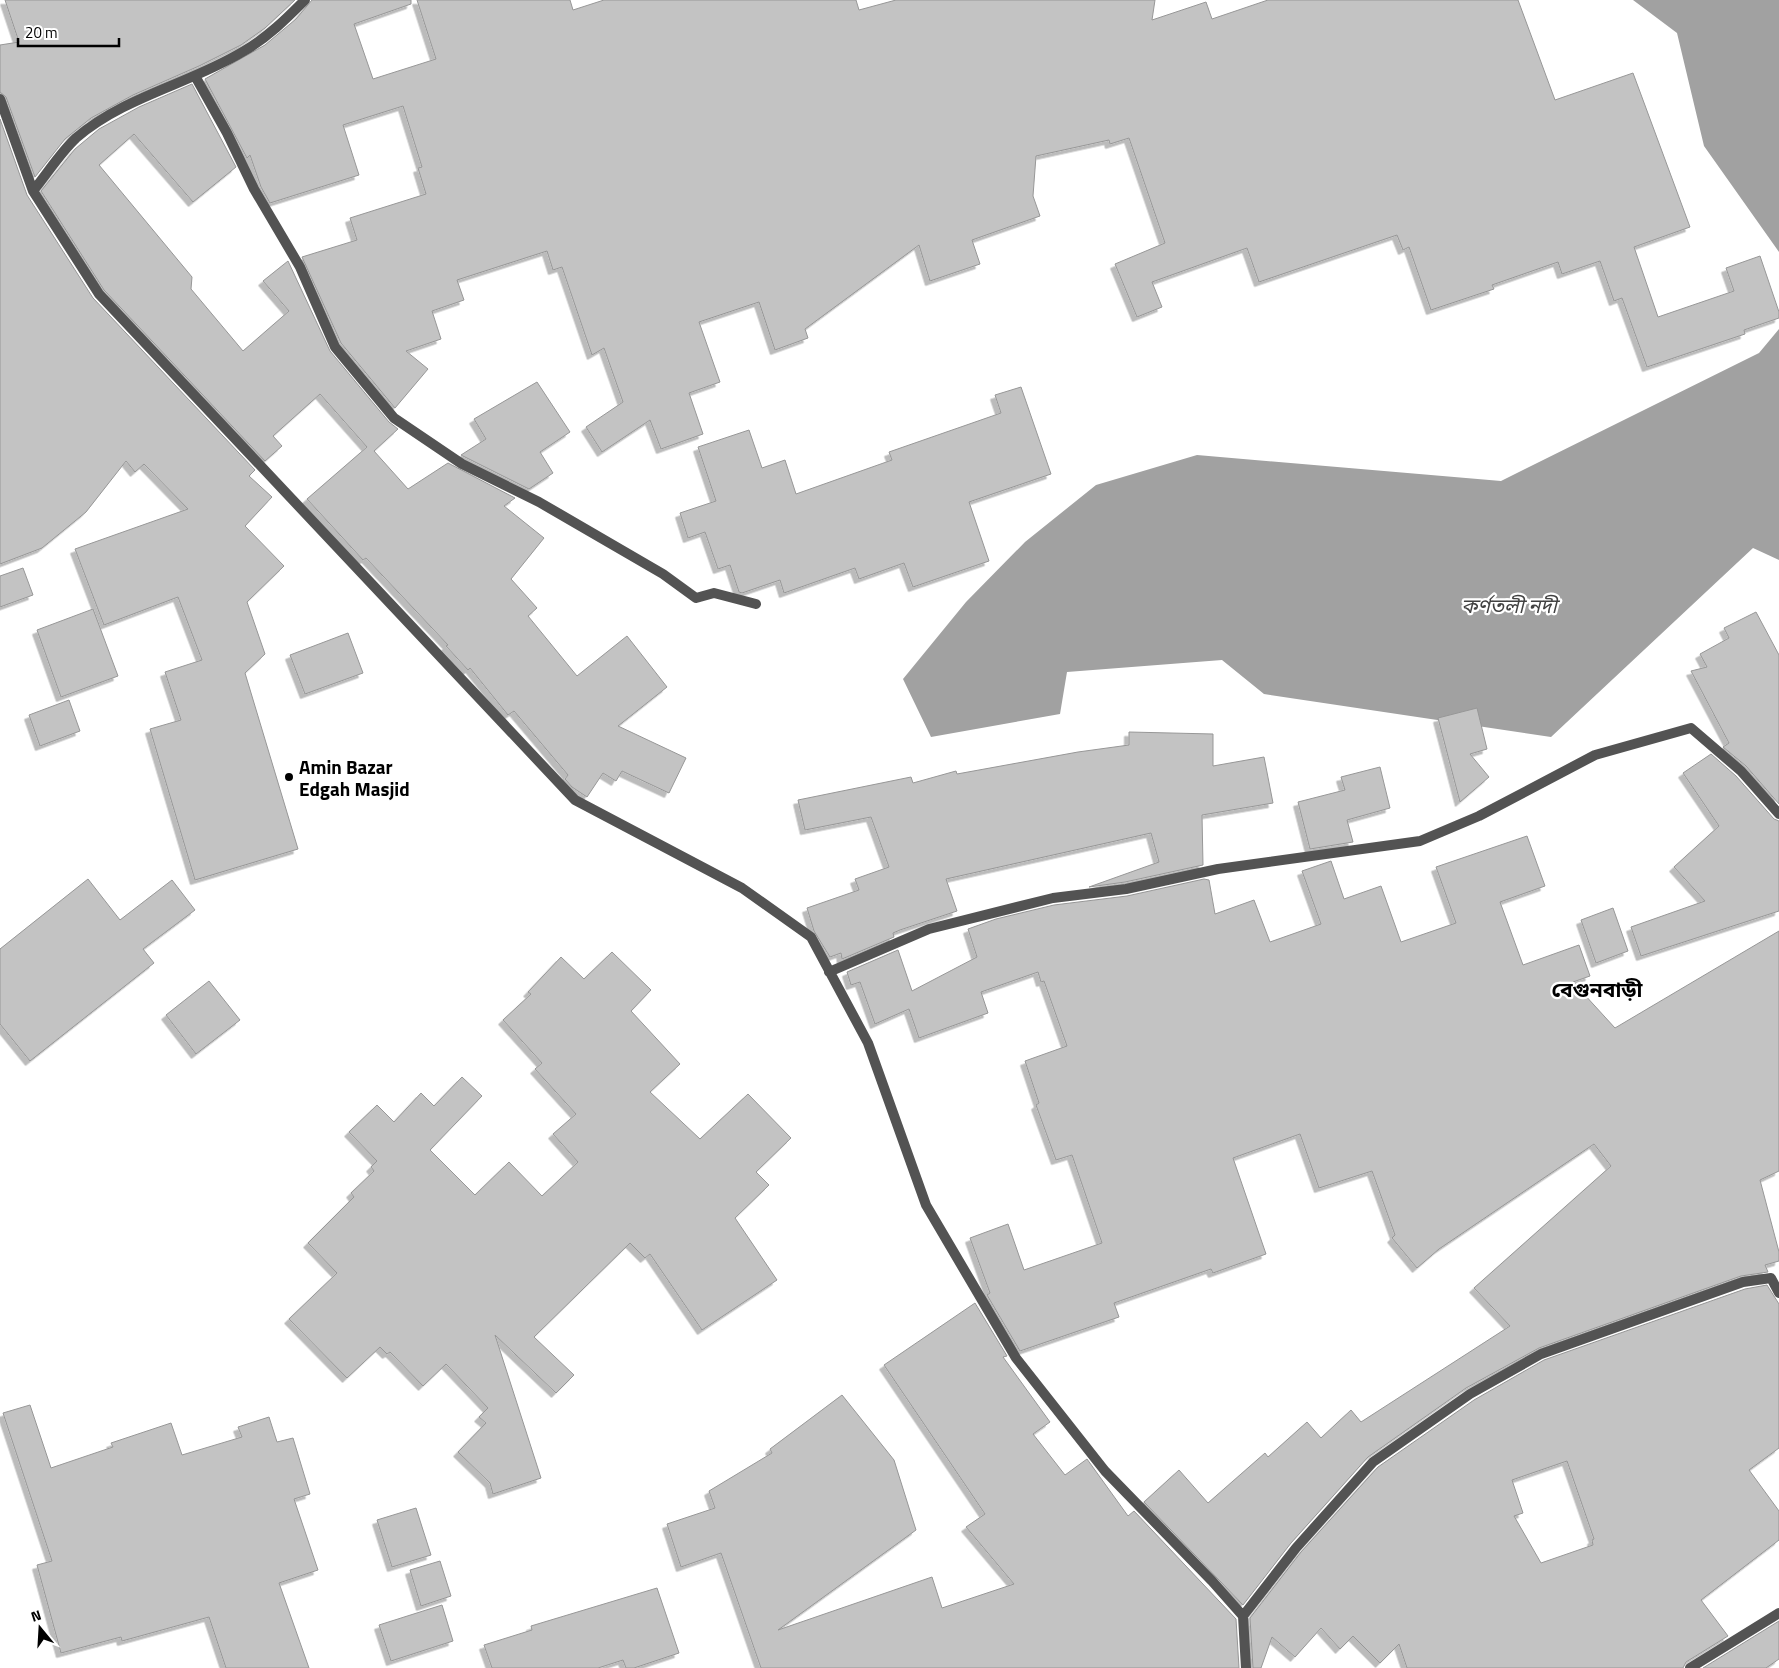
<svg xmlns="http://www.w3.org/2000/svg" width="1779" height="1668" font-family="'Titillium Web','Noto Sans Bengali',sans-serif">
<style>
.water{fill:#a1a1a1}
.building{fill:#c3c3c3;stroke:#979797;fill-rule:evenodd;filter:url(#shadow)}
.lines{fill:none;stroke-linecap:round;stroke-linejoin:round}
.minor{stroke:#535353;stroke-width:10}
.poi-dot{fill:#000;stroke:#fff;stroke-width:2}
.labels{text-anchor:middle;dominant-baseline:central;stroke-width:4.5;stroke-linejoin:round;paint-order:stroke}
.poi-label{font-size:19px;font-weight:bold;fill:#000;stroke:#fff;text-anchor:start}
.water-label{font-size:20px;font-style:italic;fill:#424242;stroke:#fff}
.quarter-label{font-size:21px;font-weight:bold;fill:#000;stroke:#fff}
</style>
<defs>
<filter id="shadow"><feDropShadow dx="-4.5" dy="4.5" stdDeviation="0" flood-color="#0004"/></filter>
</defs>
<rect width="100%" height="100%" fill="#fff"/>
<path class="water" d="M1633 0H1779V252L1704 146 1677 33Z
M1779 329V560L1753 548 1551 737 1264 694 1222 660 1067 672 1060 714 931 737 903 679 966 602 1025 542 1096 485 1197 455 1501 481 1759 353Z"/>
<path class="building" d="M5 0H295L265 28 241 45 199 66 133 95 91 118 65 139 35 177 6 97 0 92V45L19 42Z
M312 0H411V4L354 24 373 79 436 59 417 0H570L573 10 604 0H856L859 10 896 0H1155L1152 20 1206 2 1212 19 1268 0H1518L1555 100 1633 73 1690 227 1634 247 1658 317 1734 291 1726 268 1760 256 1779 312V318L1744 330 1745 334 1647 367 1622 298 1614 301 1600 261 1562 274 1558 262 1492 285 1494 289 1431 310 1409 247 1403 250 1397 235 1259 282 1247 248 1152 282 1162 307 1137 317 1115 264 1165 243 1129 138 1110 144 1109 140 1036 156 1033 196 1040 216 972 240 980 264 930 281 919 245 805 329 808 338 775 350 759 302 699 322 720 382 689 393 703 434 661 449 650 420 602 452 586 427 623 402 604 348 592 355 562 267 553 270 547 251 457 280 464 300 432 311 441 339 406 351 428 369 395 408 341 343 302 257 357 240 350 218 426 194 418 168 422 167 403 106 343 125 359 175 270 203 261 187 250 155 247 158 205 79 265 45 296 19Z
M192 84 236 167 193 202 134 134 99 165 192 277 191 289 243 351 289 311 263 281 288 261 330 351 389 422 398 429 374 451 408 489 448 463 515 498 504 506 544 538 511 579 537 608 528 616 577 676 627 636 667 687 618 726 686 758 669 793 622 771 616 781 603 773 587 797 572 787 565 779 568 775 514 711 508 715 470 668 468 670 446 646 448 645 366 558 363 560 307 499 367 447 320 394 273 436 282 446 265 461 104 290 41 191 75 149 99 129 139 107Z
M0 119 27 195 93 298 255 470 249 476 272 497 245 526 284 566 247 602 265 654 245 673 298 849 195 880 150 729 181 720 165 672 202 660 178 597 104 625 75 549 188 509 144 464 135 472 126 461 86 512 42 548 0 564Z
M537 382 570 432 540 452 553 473 529 489 461 455 486 439 474 419Z
M1021 387 1051 474 969 502 989 561 913 587 904 563 859 579 855 568 784 593 780 580 742 593 739 592 730 565 718 569 705 532 688 538 680 513 716 501 698 447 749 430 762 468 785 460 796 494 892 460 889 452 1001 413 995 395Z
M23 568 33 595 0 607V576Z
M93 609 118 676 61 697 37 630Z
M1756 612 1779 655V804L1746 766 1723 747 1729 743 1691 671 1707 667 1700 654 1729 638 1724 628Z
M348 633 363 673 305 694 290 655Z
M69 700 80 731 40 746 29 715Z
M1477 708 1487 749 1470 754 1489 777 1460 802 1438 718Z
M1129 732 1213 734V766L1264 757 1273 803 1202 815 1203 865 1125 882 1089 887 1159 862 1151 833 946 879 957 911 900 930 893 933 894 937 842 959 841 953 830 957 814 931 807 908 859 890 855 879 889 867 871 817 805 830 798 800 911 777 913 783 956 771 957 774 1078 752 1129 745Z
M1711 754 1736 776 1774 819 1779 821V911L1641 956 1631 927 1705 901 1674 867 1719 826 1683 773Z
M1380 767 1390 808 1347 820 1353 842 1310 849 1298 802 1345 790 1341 777Z
M1527 836 1545 886 1500 902 1523 965 1579 945 1590 976 1573 982 1615 1028 1779 931V1171L1760 1180 1779 1252V1261L1765 1265 1768 1272 1741 1276 1539 1348 1466 1388 1368 1457 1291 1543 1243 1605 1144 1502 1179 1470 1208 1503 1265 1453 1268 1457 1307 1422 1321 1438 1351 1410 1361 1422 1510 1326 1474 1288 1611 1166 1594 1144 1439 1249 1417 1268 1392 1238 1395 1235 1372 1171 1319 1188 1300 1134 1233 1158 1266 1254 1213 1273 1211 1269 1114 1303 1119 1317 1020 1351 987 1295 990 1293 970 1238 1008 1224 1024 1270 1102 1243 1072 1155 1056 1160 1036 1105 1039 1103 1025 1061 1067 1046 1044 981 1041 982 1038 972 981 992 988 1013 919 1038 909 1009 875 1024 860 982 851 985 847 972 898 950 912 991 977 957 968 929 996 919 1054 905 1127 896 1204 879 1209 880 1215 914 1254 900 1270 942 1321 924 1302 871 1331 861 1344 899 1381 886 1401 942 1456 923 1436 867Z
M88 879 120 920 172 880 195 910 143 949 154 963 30 1061 0 1024V949Z
M1613 908 1628 951 1596 963 1581 920Z
M612 952 651 990 631 1011 680 1064 650 1092 700 1139 748 1094 791 1138 756 1172 769 1185 735 1218 777 1280 702 1330 650 1254 645 1258 630 1243 534 1337 574 1375 556 1393 495 1335 541 1478 493 1494 490 1483 458 1452 486 1423 479 1417 488 1408 446 1364 423 1386 390 1352 387 1354 380 1347 347 1378 289 1319 337 1273 308 1243 354 1197 351 1193 374 1171 371 1167 377 1161 349 1132 377 1105 394 1122 421 1093 434 1106 462 1077 482 1096 430 1150 475 1195 509 1162 542 1196 578 1162 553 1134 576 1114 535 1069 542 1063 503 1020 531 994 528 992 561 957 584 979Z
M209 981 240 1020 196 1054 166 1015Z
M1767 1285 1779 1304V1448L1749 1470 1779 1511V1540L1701 1600 1728 1636 1686 1662 1683 1668H1407L1399 1644 1380 1663 1353 1636 1340 1649 1321 1628 1295 1657 1272 1637 1261 1668H1253L1250 1618 1301 1552 1378 1467 1474 1400 1544 1360 1745 1289ZM1567 1461 1594 1539 1592 1540 1593 1545 1541 1563 1514 1516 1523 1513 1512 1480Z
M975 1303 1007 1356 1003 1357 1050 1422 1033 1434 1065 1475 1087 1459 1128 1516 1134 1511 1236 1619 1239 1668H761L721 1553 681 1567 667 1524 715 1508 709 1491 772 1453 770 1449 842 1395 894 1460 916 1530 778 1630 932 1577 942 1608 1014 1584 966 1527 985 1514 884 1365Z
M30 1405 51 1468 113 1447 111 1443 171 1423 182 1455 242 1437 238 1427 269 1417 277 1442 293 1438 310 1494 294 1499 318 1570 279 1583 309 1668H226L209 1617 122 1641 121 1637 61 1653 37 1565 52 1561 3 1413Z
M416 1508 431 1555 392 1567 377 1520Z
M440 1561 451 1596 421 1606 410 1570Z
M657 1588 679 1653 634 1668H626L623 1660 598 1668H492L484 1645 532 1630 531 1626Z
M442 1605 453 1641 391 1661 379 1625Z
M1779 1621V1659L1766 1668H1703Z"/>
<g class="lines">
<path class="minor" d="M195 76 227 133 254 189 300 267 335 347 394 418 462 464 539 502 663 574 696 598 714 593 756 604
M0 99 33 191 99 294 575 800 742 888 811 937 868 1043 926 1205 1016 1358 1105 1471 1212 1581 1243 1616 1246 1668
M33 191C47 174 60 153 76 138 125 96 190 84 244 51 268 37 286 19 305 0
M829 972 929 929 1053 898 1126 889 1218 869 1420 841 1479 816 1595 755 1691 728 1741 771 1779 814
M1243 1616 1296 1548 1373 1462 1470 1394 1541 1354 1743 1282 1771 1278 1779 1293
M1690 1668 1779 1613"/>
</g>
<circle class="poi-dot" cx="289" cy="777" r="5"/>
<g class="labels">
<g class="poi-label">
<text x="299" y="766">Amin Bazar<tspan x="299" dy="22">Edgah Masjid</tspan></text>
</g>
<g class="water-label">
<text x="1509" y="605">কর্ণতলী নদী</text>
</g>
<g class="quarter-label">
<text x="1597" y="989">বেগুনবাড়ী</text>
</g>
</g>
<g transform="translate(40 1628) rotate(342)" stroke="#ffffff" stroke-width="4" paint-order="stroke">
<path d="M0-4L9 19L0 12L-9 19Z" fill="#000000"/>
<text y="-8" font-size="14" font-weight="bold" text-anchor="middle" fill="#000000">N</text>
</g>
<path d="M18 38v8h101v-8" fill="none" stroke="#000000" stroke-width="2.5"/>
<text x="25" y="38" font-size="15" fill="#000000" stroke="#ffffff" stroke-width="4" paint-order="stroke">20 m</text>
</svg>
